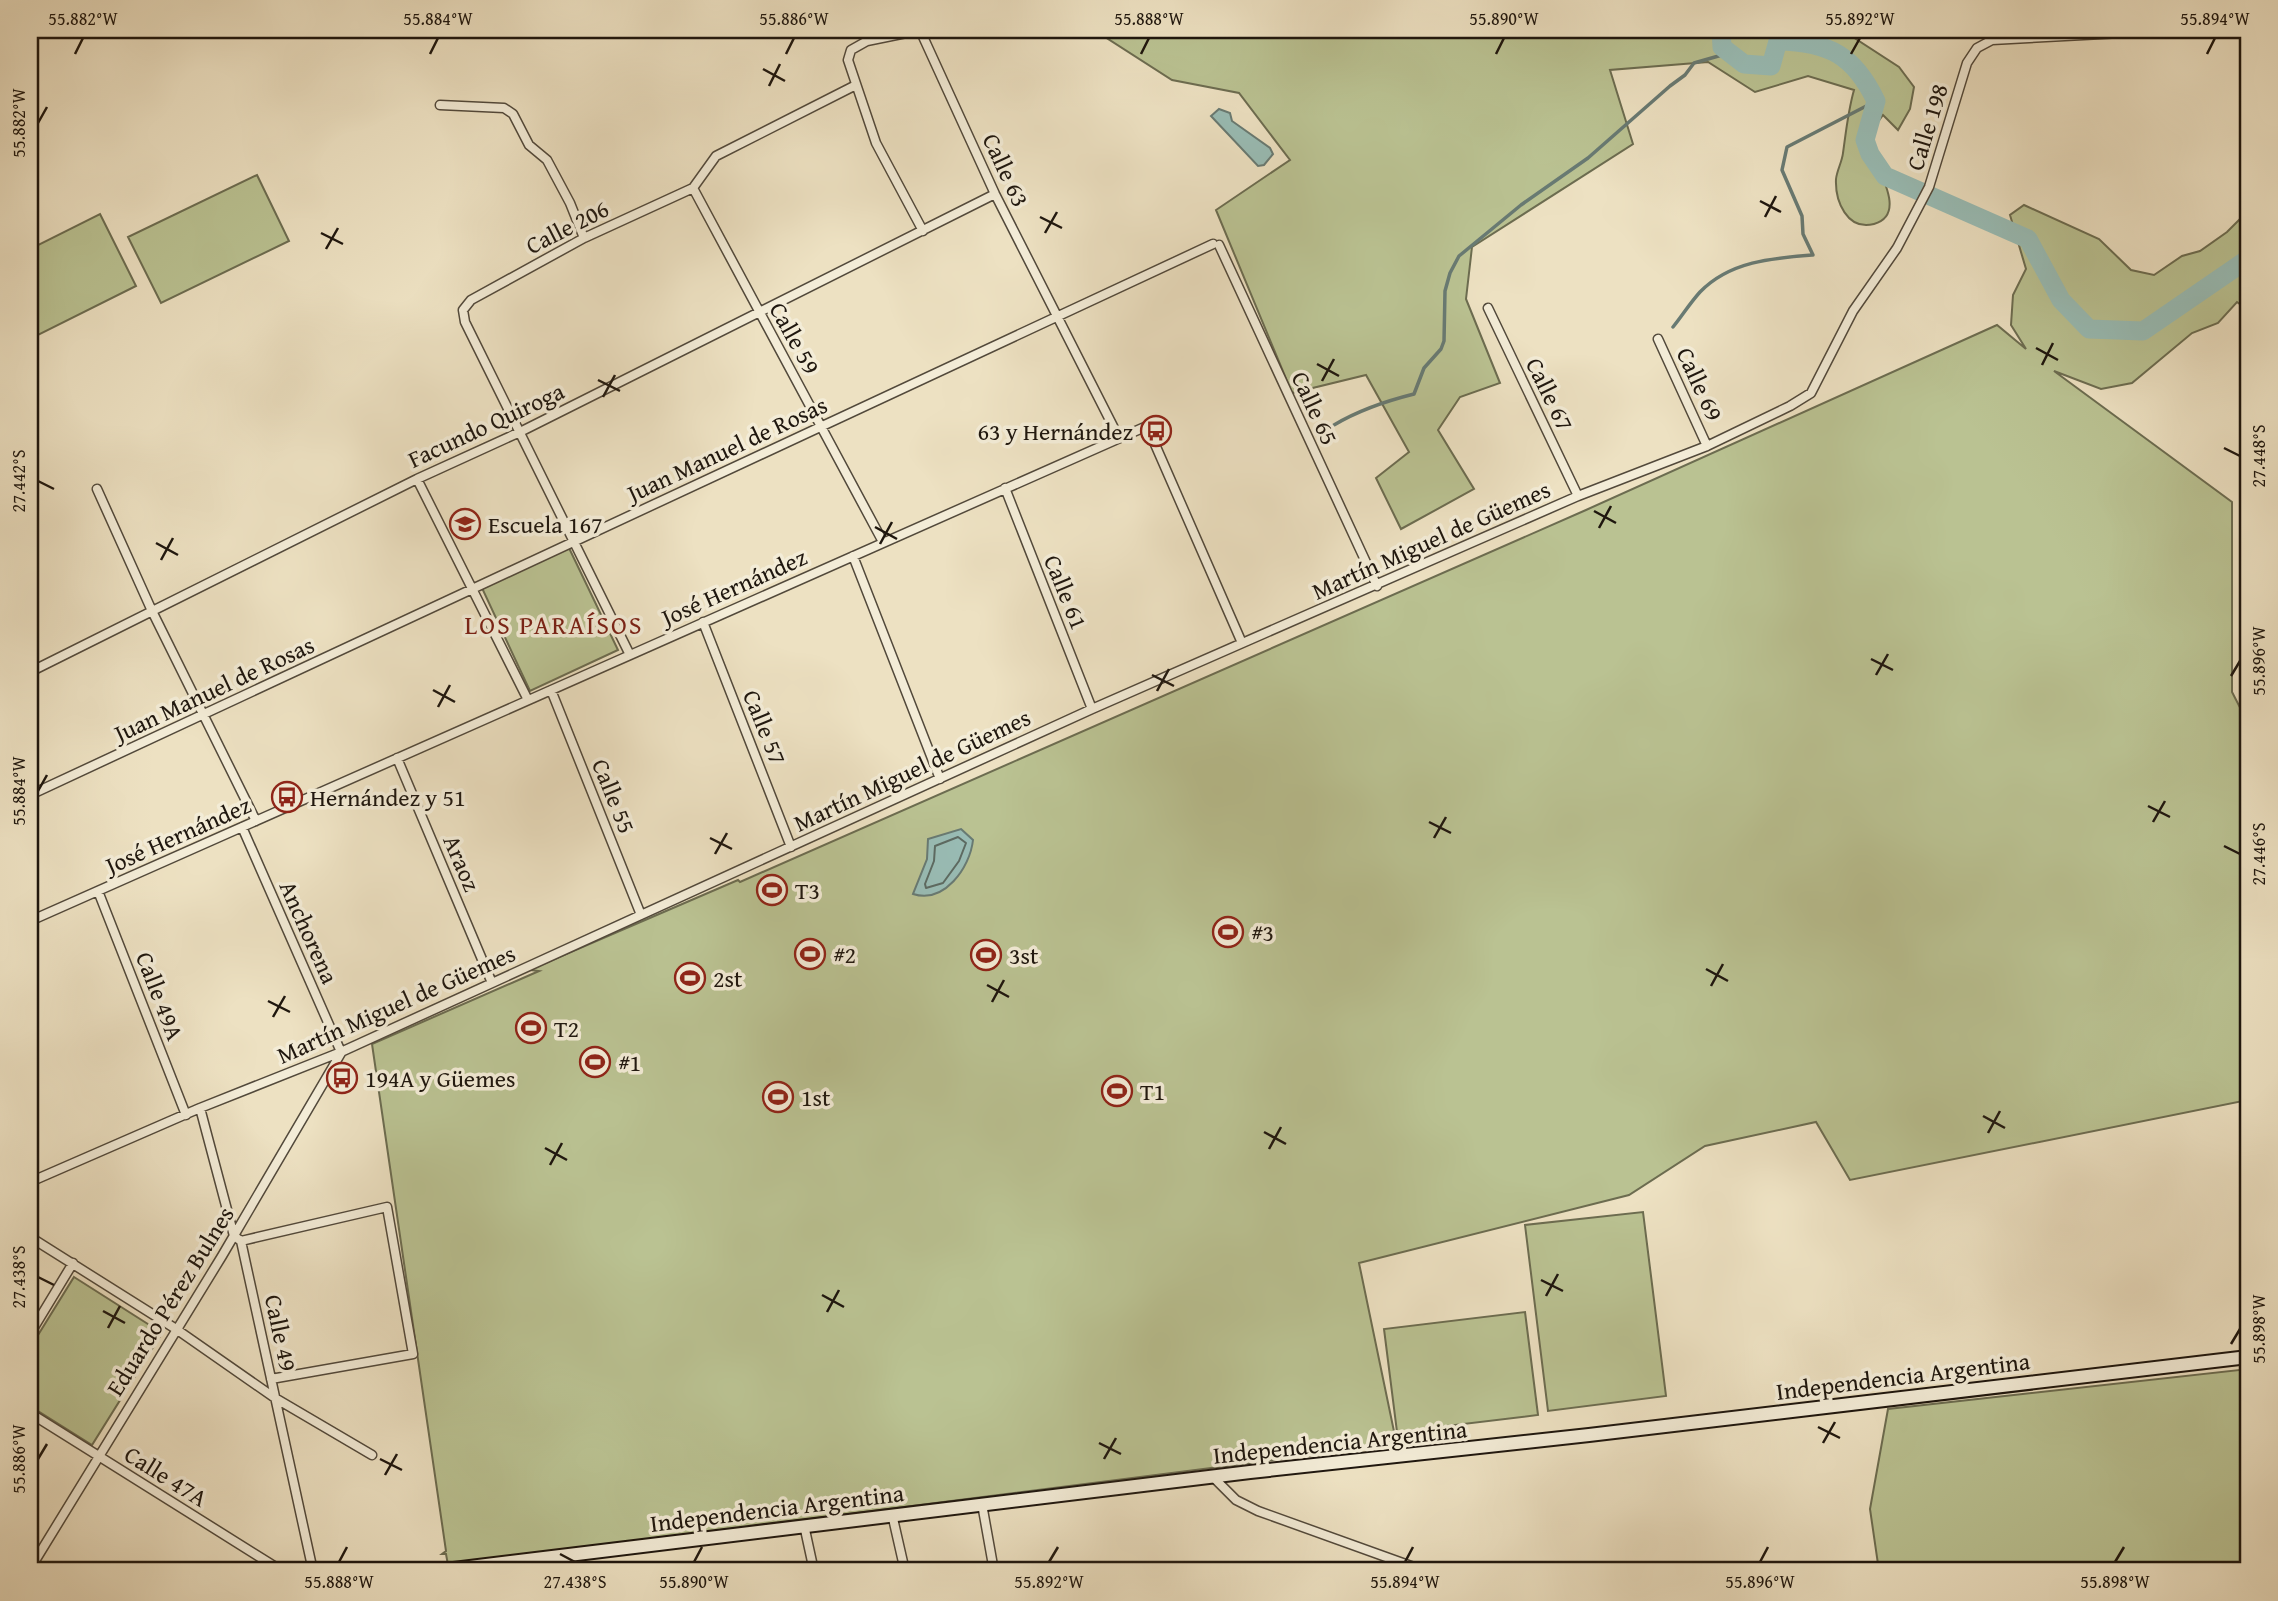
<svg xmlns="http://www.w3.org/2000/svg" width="2278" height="1601" font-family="'Gentium Book Plus',serif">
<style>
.green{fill:#bac292;stroke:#6c6c50;stroke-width:2}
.water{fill:#99bdb6;stroke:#687a73;stroke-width:2}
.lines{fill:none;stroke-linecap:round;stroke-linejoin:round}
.shore{stroke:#5c6a62;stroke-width:2}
.stream{stroke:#687a73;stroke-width:3.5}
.river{stroke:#99bdb6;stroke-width:19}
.street-casing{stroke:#52493b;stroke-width:11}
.secondary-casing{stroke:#1e160e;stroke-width:16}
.street{stroke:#f3ecd7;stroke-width:8}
.secondary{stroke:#f3ecd7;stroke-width:12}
.ticks{fill:none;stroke:#1e160e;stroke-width:2.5}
.labels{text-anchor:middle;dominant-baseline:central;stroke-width:7;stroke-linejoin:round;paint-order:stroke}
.street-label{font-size:24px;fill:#1e160e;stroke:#f3ecd7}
.poi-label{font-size:24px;fill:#1e160e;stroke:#f3ecd7;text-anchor:start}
.neighbourhood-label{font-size:26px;letter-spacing:2px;fill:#7a1f14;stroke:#f3ecd7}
.neatline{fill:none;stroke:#1e160e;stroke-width:2.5}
.ticks-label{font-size:18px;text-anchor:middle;fill:#1e160e}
</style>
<rect width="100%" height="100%" fill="#ede1c2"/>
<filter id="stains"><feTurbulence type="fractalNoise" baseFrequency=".00286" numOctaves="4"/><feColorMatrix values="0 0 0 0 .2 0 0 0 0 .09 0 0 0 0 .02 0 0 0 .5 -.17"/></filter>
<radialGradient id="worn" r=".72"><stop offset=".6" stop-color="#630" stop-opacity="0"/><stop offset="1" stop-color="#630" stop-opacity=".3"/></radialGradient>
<path class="green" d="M1100 30H1842L1899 67 1914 87 1910 109 1898 130 1883 115C1877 123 1869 133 1870 144 1873 164 1910 214 1874 224 1847 231 1835 201 1836 179 1837 170 1842 162 1843 153 1846 132 1848 111 1854 90L1808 76 1755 92 1708 62 1610 70 1633 144 1472 247 1466 299 1500 383 1460 397 1438 430 1474 489 1401 529 1376 478 1409 452 1366 375 1292 393 1216 210 1290 160 1239 93 1172 80 1102 35Z
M257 175 289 241 161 303 128 237Z
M2024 205 2099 239 2131 270 2154 275 2182 256 2200 251 2227 232 2248 211V360L2241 340 2245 308 2237 302 2218 323 2192 333 2132 383 2101 389 2054 371 2232 502V692L2248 723V1100L1850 1180 1816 1122 1705 1146 1629 1195 1359 1263 1396 1441 1322 1454 448 1565 446 1554H442L446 1551 372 1044 539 971 529 970 738 880 740 882 1586 510 1997 325 2026 349 2011 325 2013 295 2026 269 2010 215Z
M100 214 136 286 30 339V249Z
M569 548 618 650 530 691 482 588Z
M1643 1212 1666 1396 1548 1411 1525 1225Z
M74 1277 162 1333 92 1445 30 1406V1348Z
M1525 1312 1538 1415 1397 1432 1384 1329Z
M2248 1369V1571H1879L1870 1509 1888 1409Z"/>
<path class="water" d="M1219 109 1230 113 1232 121 1270 148 1273 154 1264 165 1258 166 1211 116Z
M961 829 973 840C970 868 944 904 913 894L927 859 928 839Z"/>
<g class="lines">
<path class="shore" d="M958 837 966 843 959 861 943 883 926 888 925 884 934 861 935 846Z"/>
<path class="stream" d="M1673 327C1682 316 1690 303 1700 292 1730 261 1773 258 1813 255L1803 234 1802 216 1782 170 1787 147 1876 101
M1334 425C1359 410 1386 401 1414 394L1424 368 1441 349 1444 341 1445 291 1450 273 1459 256 1521 205 1588 158 1670 86 1685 75 1694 63 1729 53"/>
<path class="river" d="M1721 30 1722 47 1744 64 1771 66 1778 41C1829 42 1854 55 1876 101L1865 140 1870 154 1885 176 2028 239 2061 300 2089 329 2143 331 2248 259"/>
<g class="street-casing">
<path id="street" d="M920 30 995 194 1119 438
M921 30 867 41 851 50 848 60 876 143 923 231
M440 105 504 108 513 114 529 145 547 160 570 203 584 238
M693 188 883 542
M693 188 716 156 856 85
M1219 245 1377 586
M1488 308 1578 496
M1658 339 1707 446
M417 479 528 700
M1005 488 1092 709
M97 489 152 611 256 821
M853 556 940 779
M703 622 791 847
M630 655 465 322 463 310 471 300 584 238 693 188
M30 672 417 479 520 432 995 194
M551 690 641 915
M397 758 492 983
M30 795 1213 244
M242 827 341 1052
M98 891 186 1115
M30 921 1147 426 1242 643
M200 1108 234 1236 241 1241 313 1571
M30 1182 200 1108 341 1052 1092 709 1578 496 1707 446 1790 406 1811 393 1853 311 1897 248 1929 187 1967 63 1977 48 1992 40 2178 30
M30 1237 176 1329 275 1398 372 1455
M241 1241 387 1207 413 1354 271 1379
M30 1334 73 1263
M30 1413 282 1571
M1213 1477 1236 1500 1258 1511 1425 1571
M982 1504 994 1571
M892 1514 905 1571
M804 1525 814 1571
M30 1569 222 1256 341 1053"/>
</g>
<g class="secondary-casing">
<path id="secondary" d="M437 1571 1250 1472 1589 1435 2248 1357"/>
</g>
<use href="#street" class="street"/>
<use href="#secondary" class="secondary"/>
</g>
<path class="ticks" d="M75 54 83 38M430 54 438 38M786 54 794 38M1141 54 1149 38M1496 54 1504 38M1851 54 1860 38M2207 54 2215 38M763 69 785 81M769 86 780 64M38 123 47 107M1760 201 1781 212M1040 217 1062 228M1765 217 1776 196M321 233 343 244M1045 233 1057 212M326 249 338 228M2036 348 2058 360M1317 364 1339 376M2042 365 2053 343M598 380 620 391M1322 381 1334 359M603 397 615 375M2224 448 2240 456M38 481 54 489M1594 511 1616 523M875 527 897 539M1599 528 1611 506M156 543 178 555M880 544 892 522M161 560 173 538M1871 659 1893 670M1152 675 1174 686M1876 675 1888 654M2231 676 2240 661M433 690 455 702M1157 691 1169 669M438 707 450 685M38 791 47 775M2148 806 2170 817M1429 822 1451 833M2153 822 2165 801M710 838 732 849M1434 838 1446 817M2224 846 2240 854M715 854 727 833M1706 969 1728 981M987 985 1009 997M1711 986 1723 964M268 1001 290 1012M992 1002 1004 980M273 1017 285 996M1983 1116 2005 1128M1264 1132 1286 1144M1988 1133 2000 1111M545 1148 567 1160M1269 1149 1281 1127M550 1165 562 1143M38 1277 54 1285M1541 1280 1563 1291M822 1295 844 1307M1546 1296 1558 1274M103 1311 125 1323M827 1312 839 1290M108 1328 120 1306M2231 1344 2240 1329M1818 1427 1840 1438M1099 1443 1121 1454M1823 1443 1835 1422M38 1459 47 1444M380 1459 402 1470M1104 1459 1116 1438M385 1475 397 1454M560 1554 575 1562M339 1562 347 1547M694 1562 702 1547M1049 1562 1058 1547M1405 1562 1413 1547M1760 1562 1768 1547M2115 1562 2124 1547"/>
<defs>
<g id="bus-ring" transform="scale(1.575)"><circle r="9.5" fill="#f3ecd7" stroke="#8f2418" stroke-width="1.5"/><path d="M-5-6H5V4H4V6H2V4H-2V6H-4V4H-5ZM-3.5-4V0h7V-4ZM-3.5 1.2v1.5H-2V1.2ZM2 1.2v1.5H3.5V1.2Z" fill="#8f2418"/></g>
<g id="school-ring" transform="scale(1.575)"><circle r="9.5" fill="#f3ecd7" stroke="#8f2418" stroke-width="1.5"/><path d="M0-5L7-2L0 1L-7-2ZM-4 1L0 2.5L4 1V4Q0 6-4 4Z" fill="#8f2418"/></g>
<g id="stadium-ring" transform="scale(1.575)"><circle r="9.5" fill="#f3ecd7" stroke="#8f2418" stroke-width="1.5"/><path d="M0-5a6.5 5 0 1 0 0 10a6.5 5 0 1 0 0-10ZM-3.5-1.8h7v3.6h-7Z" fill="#8f2418"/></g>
</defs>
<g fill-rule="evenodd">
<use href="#bus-ring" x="1156" y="431"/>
<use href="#school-ring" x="465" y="524"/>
<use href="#bus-ring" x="287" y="797"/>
<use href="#stadium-ring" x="772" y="890"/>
<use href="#stadium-ring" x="1228" y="932"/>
<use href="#stadium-ring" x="810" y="954"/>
<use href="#stadium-ring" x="986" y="955"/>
<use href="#stadium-ring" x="690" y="978"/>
<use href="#stadium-ring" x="531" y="1028"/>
<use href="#stadium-ring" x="595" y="1062"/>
<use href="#bus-ring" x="342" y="1078"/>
<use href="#stadium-ring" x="1117" y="1091"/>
<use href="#stadium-ring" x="778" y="1097"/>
</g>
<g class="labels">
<g class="street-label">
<text transform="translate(1927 127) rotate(-73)">Calle 198</text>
<text transform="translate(1006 170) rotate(65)">Calle 63</text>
<text transform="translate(567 227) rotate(-27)">Calle 206</text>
<text transform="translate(795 338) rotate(61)">Calle 59</text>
<text transform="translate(1700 384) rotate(65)">Calle 69</text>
<text transform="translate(1550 394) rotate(64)">Calle 67</text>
<text transform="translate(1315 408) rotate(65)">Calle 65</text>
<text transform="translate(486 425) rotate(-25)">Facundo Quiroga</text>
<text transform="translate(727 449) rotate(-25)">Juan Manuel de Rosas</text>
<text transform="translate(1431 540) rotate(-24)">Martín Miguel de Güemes</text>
<text transform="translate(734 587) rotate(-24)">José Hernández</text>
<text transform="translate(1066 592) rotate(68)">Calle 61</text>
<text transform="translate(214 689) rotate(-25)">Juan Manuel de Rosas</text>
<text transform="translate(765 727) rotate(68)">Calle 57</text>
<text transform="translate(912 770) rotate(-25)">Martín Miguel de Güemes</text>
<text transform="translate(614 796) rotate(68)">Calle 55</text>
<text transform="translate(178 835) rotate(-24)">José Hernández</text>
<text transform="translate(462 863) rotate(67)">Araoz</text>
<text transform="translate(309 932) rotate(66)">Anchorena</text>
<text transform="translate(160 996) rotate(69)">Calle 49A</text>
<text transform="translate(396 1004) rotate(-24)">Martín Miguel de Güemes</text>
<text transform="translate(170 1301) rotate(-58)">Eduardo Pérez Bulnes</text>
<text transform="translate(281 1333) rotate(78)">Calle 49</text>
<text transform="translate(1903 1376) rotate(-7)">Independencia Argentina</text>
<text transform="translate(1340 1442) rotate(-6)">Independencia Argentina</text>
<text transform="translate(166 1476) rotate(32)">Calle 47A</text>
<text transform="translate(777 1508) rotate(-7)">Independencia Argentina</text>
</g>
<g class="poi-label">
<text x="1133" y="431" text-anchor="end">63 y Hernández</text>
<text x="488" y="524">Escuela 167</text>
<text x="310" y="797">Hernández y 51</text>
<text x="795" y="890">T3</text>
<text x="1251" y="932">#3</text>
<text x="833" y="954">#2</text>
<text x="1009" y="955">3st</text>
<text x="713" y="978">2st</text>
<text x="554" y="1028">T2</text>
<text x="618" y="1062">#1</text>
<text x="365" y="1078">194A y Güemes</text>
<text x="1140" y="1091">T1</text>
<text x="801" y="1097">1st</text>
</g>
<g class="neighbourhood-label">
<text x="554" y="624">LOS PARAÍSOS</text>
</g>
</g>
<rect width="2278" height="1601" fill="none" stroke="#ede1c2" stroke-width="77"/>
<rect x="38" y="38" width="2202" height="1524" class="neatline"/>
<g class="ticks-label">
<text x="83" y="25">55.882°W</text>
<text x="438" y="25">55.884°W</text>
<text x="794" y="25">55.886°W</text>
<text x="1149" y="25">55.888°W</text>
<text x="1504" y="25">55.890°W</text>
<text x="1860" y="25">55.892°W</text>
<text x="2215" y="25">55.894°W</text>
<text transform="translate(19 123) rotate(-90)" y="6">55.882°W</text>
<text transform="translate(2259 456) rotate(-90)" y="6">27.448°S</text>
<text transform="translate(19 481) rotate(-90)" y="6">27.442°S</text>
<text transform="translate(2259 661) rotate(-90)" y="6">55.896°W</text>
<text transform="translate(19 791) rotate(-90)" y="6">55.884°W</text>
<text transform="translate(2259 854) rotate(-90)" y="6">27.446°S</text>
<text transform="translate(19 1277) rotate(-90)" y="6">27.438°S</text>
<text transform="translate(2259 1329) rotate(-90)" y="6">55.898°W</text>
<text transform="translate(19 1459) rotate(-90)" y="6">55.886°W</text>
<text x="339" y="1588">55.888°W</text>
<text x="575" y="1588">27.438°S</text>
<text x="694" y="1588">55.890°W</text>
<text x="1049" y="1588">55.892°W</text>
<text x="1405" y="1588">55.894°W</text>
<text x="1760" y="1588">55.896°W</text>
<text x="2115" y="1588">55.898°W</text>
</g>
<rect width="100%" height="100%" filter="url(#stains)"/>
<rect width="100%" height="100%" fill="url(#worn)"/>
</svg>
